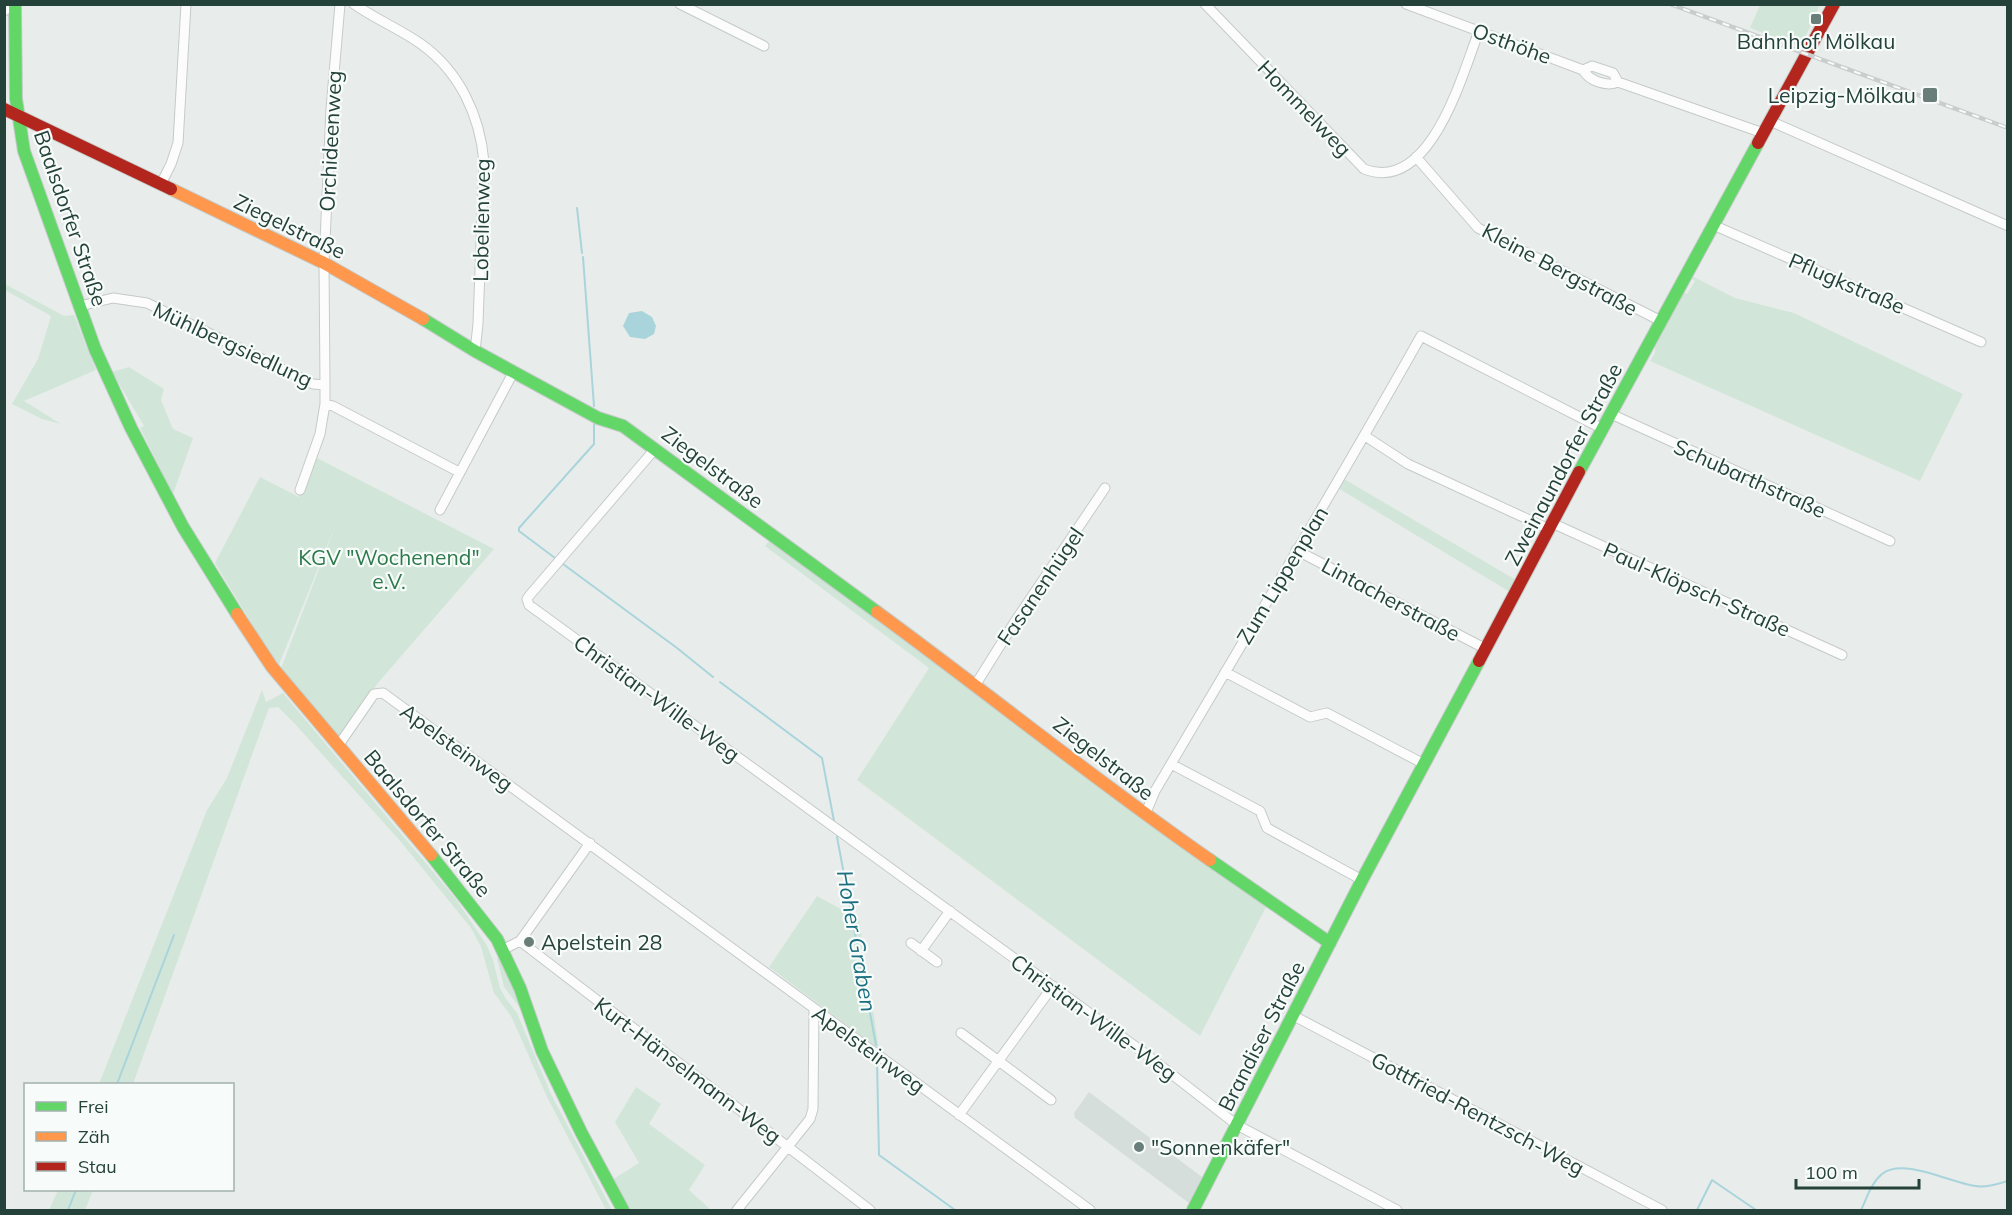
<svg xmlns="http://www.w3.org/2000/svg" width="2012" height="1215" font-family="Mulish,sans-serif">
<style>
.built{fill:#d6dedb}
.green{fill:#d1e6d8}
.water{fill:#a9d4db}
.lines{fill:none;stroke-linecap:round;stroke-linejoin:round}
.stream{stroke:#a9d4db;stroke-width:2}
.street-casing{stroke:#c5cac8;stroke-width:11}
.fast-casing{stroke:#c3cbc8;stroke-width:14}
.slow-casing{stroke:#c3cbc8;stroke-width:14}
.jam-casing{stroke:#c3cbc8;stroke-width:14}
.street{stroke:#fcfcfc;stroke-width:9}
.fast{stroke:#63d668;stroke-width:12}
.slow{stroke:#ff974d;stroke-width:12}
.jam{stroke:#b3261e;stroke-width:12}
.rail-casing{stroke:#c9cdcc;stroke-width:4.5}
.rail{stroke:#f7fbf9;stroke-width:2;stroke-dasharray:7;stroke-linecap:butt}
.poi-dot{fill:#697e78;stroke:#f7fbf9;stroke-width:2}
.labels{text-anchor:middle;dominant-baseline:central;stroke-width:4.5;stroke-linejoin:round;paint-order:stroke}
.poi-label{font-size:21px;fill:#24423a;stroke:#f7fbf9;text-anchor:start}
.street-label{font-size:21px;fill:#24423a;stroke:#f7fbf9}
.park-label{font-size:21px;fill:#2d7a4b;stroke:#f7fbf9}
.water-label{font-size:22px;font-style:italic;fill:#1c6f80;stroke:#f7fbf9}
</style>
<rect width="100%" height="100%" fill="#e8edeb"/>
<path class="built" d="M1089 1092 1202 1177 1189 1203 1075 1118 1074 1113Z"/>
<path class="green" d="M1760 5V4L1820 5 1801 47 1750 28Z
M1692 276 1735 298 1794 313 1963 394 1920 481 1650 361 1655 353V343L1682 292 1687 294 1695 281 1691 278Z
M5 284 64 316 74 315 96 370 24 401 61 424 42 419 12 404 38 359 51 316 5 290Z
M129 367 164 389 161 400 173 429 193 438 173 494 140 428 144 426 112 372Z
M315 457 494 549 377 684 343 736 337 738 280 671 338 519 278 667 215 563 260 477 299 497Z
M1344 479 1516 580 1510 592 1338 488Z
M771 539 1226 877 1267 905 1200 1036 857 780 929 668 765 546Z
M262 690 266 702 283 693 456 899 486 944 493 960 500 988 506 999 517 1013 551 1094 612 1210H606L547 1097 511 1016 494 993 481 947 471 928 401 842 295 724 278 707 269 708 133 1084H99L207 810 227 778Z
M817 896 859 919 879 1049 769 967Z
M497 958 500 959 513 985 524 1013 504 987Z
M636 1087 661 1104 649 1124 705 1165 689 1190 711 1210H629L612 1180 639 1163 615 1122Z
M58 1190H93L85 1210H49Z"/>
<path class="water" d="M642 311 652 317 656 326 654 334 645 339 630 337 623 326 629 313Z"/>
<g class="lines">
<path class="stream" d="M577 208 582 253
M583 257 594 406
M555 558 519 531V528L594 444V424
M563 564 677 648 713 677
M720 682 822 758 834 821
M837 837 876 1045
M877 1061 879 1155 955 1210
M117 1084 174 935
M68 1210 76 1190
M1697 1210 1712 1180 1756 1210
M1861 1210C1867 1198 1871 1183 1882 1174 1904 1157 1950 1183 1976 1186 1986 1188 1997 1184 2008 1181"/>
<g class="street-casing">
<path id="street" d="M354 4C375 19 400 29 421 44 460 72 480 116 484 162L478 324 475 351
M680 4 764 46
M1205 4 1364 169C1430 195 1462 75 1479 31
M1406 4 1583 70C1589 81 1607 87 1618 82L1763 133
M4 11 14 4
M1583 70 1592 66 1613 73 1618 82
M1770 121 2008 226
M1416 157 1478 228 1661 321
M161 184 171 164 178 143 186 4
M1713 225 1981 342
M80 306 113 298 147 303 313 384 325 385V404L333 406 459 472
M325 385 324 263 331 109 340 4
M1611 414 1890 541
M1365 436 1408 464 1549 529
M655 449 529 596 527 599 529 605 1147 1055 1237 1125 1397 1210
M300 490 320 434 325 404
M440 510 514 371
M1552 523 1842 655
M1296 550 1486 649
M1225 672 1310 717 1327 713 1424 764
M976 684 1016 620 1105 488
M338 746 374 694 383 693 1090 1210
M1171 764 1260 811 1267 828 1362 880
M1145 815 1155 791C1244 640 1335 489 1421 336L1603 429
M520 941 590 843
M911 943 937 962
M502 950 520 941 870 1210
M921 951 950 911
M1294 1016 1662 1210
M961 1033 1051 1100
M959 1115 1053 986
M737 1210 810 1119 813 1109 814 1010"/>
</g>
<g class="fast-casing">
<path id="fast" d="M15 4 16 99 24 151 95 349 131 428 183 527 237 614
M423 319 475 351 598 418 623 426 877 612
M1579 472 1758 143
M431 855 497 939 520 988 542 1051 581 1132 623 1210
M1210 860 1330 943
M1193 1210 1362 880 1479 661"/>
</g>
<g class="slow-casing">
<path id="slow" d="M171 189 324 263 423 319
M877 612C989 694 1096 781 1210 860
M237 614 272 667 431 855"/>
</g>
<g class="jam-casing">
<path id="jam" d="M4 109 171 189
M1758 143 1834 4
M1479 661 1579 472"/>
</g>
<use href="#street" class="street"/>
<use href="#fast" class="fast"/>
<use href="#slow" class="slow"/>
<use href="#jam" class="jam"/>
<g class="rail-casing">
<path id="rail" d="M1670 4 2008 128"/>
</g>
<use href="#rail" class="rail"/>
</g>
<g class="poi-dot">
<rect x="1810" y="13" width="12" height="12" rx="3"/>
<rect x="1922" y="87" width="16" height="16" rx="3"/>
<circle cx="529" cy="942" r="6"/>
<circle cx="1139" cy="1147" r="6"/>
</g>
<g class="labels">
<g class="poi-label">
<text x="1816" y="41" text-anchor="middle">Bahnhof Mölkau</text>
<text x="1916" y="95" text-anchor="end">Leipzig-Mölkau</text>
<text x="541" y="942">Apelstein 28</text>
<text x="1151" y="1147">"Sonnenkäfer"</text>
</g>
<g class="street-label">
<text transform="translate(1512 43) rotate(20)">Osthöhe</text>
<text transform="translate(1305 108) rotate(46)">Hommelweg</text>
<text transform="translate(330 141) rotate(-87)">Orchideenweg</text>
<text transform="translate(71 218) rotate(71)">Baalsdorfer Straße</text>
<text transform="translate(481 220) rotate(-89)">Lobelienweg</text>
<text transform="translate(290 226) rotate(26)">Ziegelstraße</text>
<text transform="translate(1560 269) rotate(28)">Kleine Bergstraße</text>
<text transform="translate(1847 283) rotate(23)">Pflugkstraße</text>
<text transform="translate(233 344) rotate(25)">Mühlbergsiedlung</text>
<text transform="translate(1563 464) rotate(-62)">Zweinaundorfer Straße</text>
<text transform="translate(713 467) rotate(37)">Ziegelstraße</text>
<text transform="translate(1750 478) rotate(24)">Schubarthstraße</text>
<text transform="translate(1282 575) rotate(-59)">Zum Lippenplan</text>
<text transform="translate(1040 586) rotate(-56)">Fasanenhügel</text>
<text transform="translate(1697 589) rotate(24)">Paul-Klöpsch-Straße</text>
<text transform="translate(1391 599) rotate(28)">Lintacherstraße</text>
<text transform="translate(657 698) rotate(36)">Christian-Wille-Weg</text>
<text transform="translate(457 747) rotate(36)">Apelsteinweg</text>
<text transform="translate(1104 758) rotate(38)">Ziegelstraße</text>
<text transform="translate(428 823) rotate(50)">Baalsdorfer Straße</text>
<text transform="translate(1094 1017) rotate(36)">Christian-Wille-Weg</text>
<text transform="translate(1261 1036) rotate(-63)">Brandiser Straße</text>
<text transform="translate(869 1049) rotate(36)">Apelsteinweg</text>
<text transform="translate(688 1070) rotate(37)">Kurt-Hänselmann-Weg</text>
<text transform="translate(1478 1113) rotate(28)">Gottfried-Rentzsch-Weg</text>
</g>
<g class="park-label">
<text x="389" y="557">KGV "Wochenend"<tspan x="389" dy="24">e.V.</tspan></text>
</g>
<g class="water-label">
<text transform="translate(857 941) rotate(80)">Hoher Graben</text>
</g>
</g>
<rect width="2012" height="1215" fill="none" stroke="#24423a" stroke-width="12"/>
<rect x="24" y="1083" width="210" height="108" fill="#f7fbf9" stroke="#a3b1ad" stroke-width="1.5"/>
<rect x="36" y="1102" width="30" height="9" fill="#63d668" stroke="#a3b1ad" stroke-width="1.5"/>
<text x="78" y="1113" font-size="18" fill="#24423a">Frei</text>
<rect x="36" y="1132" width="30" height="9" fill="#ff974d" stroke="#a3b1ad" stroke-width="1.5"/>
<text x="78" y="1143" font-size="18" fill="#24423a">Zäh</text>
<rect x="36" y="1162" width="30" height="9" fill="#b3261e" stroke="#a3b1ad" stroke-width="1.5"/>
<text x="78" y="1173" font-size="18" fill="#24423a">Stau</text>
<path d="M1796 1179v9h123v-9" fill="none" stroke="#24423a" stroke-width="3"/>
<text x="1805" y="1179" font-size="18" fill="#24423a" stroke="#f7fbf9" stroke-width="4.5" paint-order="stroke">100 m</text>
</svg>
